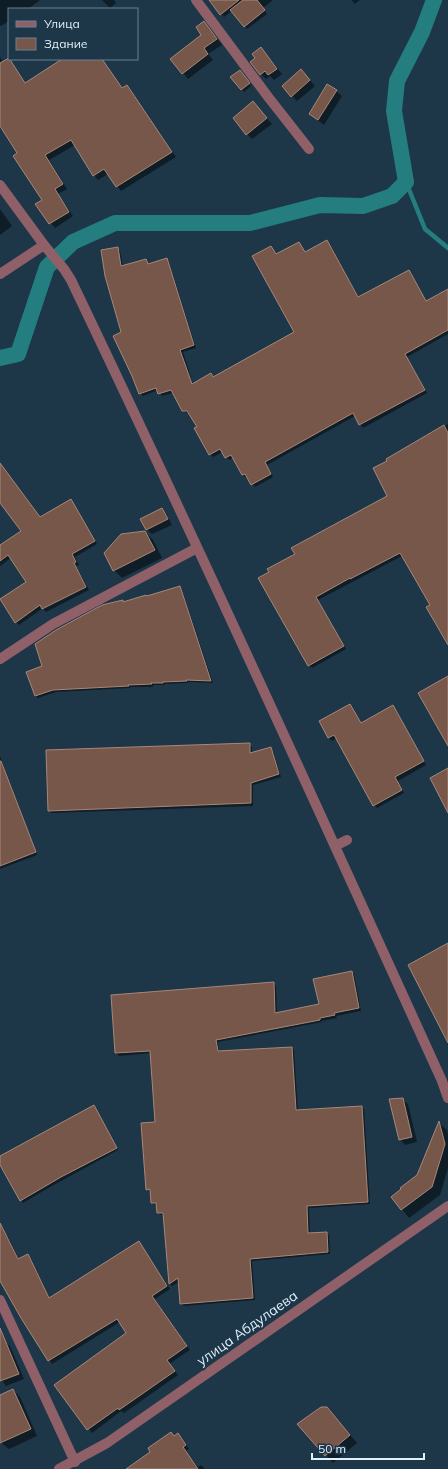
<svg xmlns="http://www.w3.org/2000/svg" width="448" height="1469" font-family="Mulish,sans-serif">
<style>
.shadow{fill:#0007}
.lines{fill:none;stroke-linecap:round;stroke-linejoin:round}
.stream{stroke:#247d7e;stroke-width:4.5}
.canal{stroke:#247d7e;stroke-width:16}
.building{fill:#76574a;stroke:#a88778}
.minor{stroke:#906069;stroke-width:10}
.labels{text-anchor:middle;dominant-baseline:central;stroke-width:4;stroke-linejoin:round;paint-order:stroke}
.street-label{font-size:14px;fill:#e1f0fc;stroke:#1d3749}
</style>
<rect width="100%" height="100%" fill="#1d3749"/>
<path class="shadow" d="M0 0H40L28 9H9V21L1 26 0 25Z
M102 0H114L116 3 110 8Z
M210 0H273L263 8 267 14 247 29 232 11 224 17Z
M351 0H360L355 4Z
M209 28 222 45 208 54 213 60 188 79 172 59 203 35Z
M261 48 282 74 274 80 270 76 266 79 261 74 256 58Z
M0 57 3 62 9 59 13 64 26 84 63 59H102L123 89 131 91 176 157 121 191 108 174 98 180 94 175 75 145 49 160 67 189 58 194 73 216 55 228 36 205 43 200 19 153 0 124Z
M242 73 251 86 244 92 241 89Z
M306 76 315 86 297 101 292 96Z
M336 91 342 96 324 125 310 114Z
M253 102 272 124 252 139 247 134Z
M0 209 12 226 0 235Z
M327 242 330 244 359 298 409 271 427 302 448 290V334L407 357 427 393 363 428 355 416 267 465 273 477 255 487 248 476 245 477 243 475 234 457 229 460 223 452 213 457 210 454 190 413H186L183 410 173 393 162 396 158 390 143 396 140 393 123 333 117 248 120 251 123 266 146 260 149 264 166 260 169 262 196 348 183 352 193 384 211 374 214 378 295 333 271 247 277 255 299 243 306 253Z
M448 424V632L402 556 318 600 346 649 312 668 309 665 270 572 296 554 388 497V461L387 459Z
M0 464 40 518 70 500 97 544 75 557 79 565 76 566 89 590 46 612 43 608 19 625 16 622 28 582 11 558 0 566V547L22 531 0 501Z
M162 510 167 515 172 525 152 534 146 529Z
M145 532 153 540 162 558 122 578 114 570Z
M180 588 182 590 213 683 188 682V683L164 684 165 685H153V687H130V688L56 692 38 698 35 696 44 667 122 601 124 602Z
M350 705 362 724 393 706 396 710 426 765 398 781 404 793 377 808 374 805 337 738 332 741 329 738Z
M249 744 252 747V754L271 748 273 751 281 777 253 785V806L51 813 49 810Z
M0 756 37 855 0 869Z
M351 972 354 974 361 1011 336 1016 337 1018 321 1021 322 1022 218 1042 219 1052 292 1048 294 1051 298 1111 361 1107 364 1109 370 1204 309 1208 310 1234 326 1233 329 1235 330 1254 252 1261 255 1300 184 1306 181 1304 179 1282 172 1286 170 1284 164 1215H161L158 1213V1205H155L152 1203 151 1192 147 1189 156 1123 151 1053 119 1056 116 1053 112 996 273 983 276 986 277 1013 320 1005Z
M402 1099 408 1104 417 1142 405 1145 400 1139Z
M94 1106 118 1150 50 1187 23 1203 0 1163V1157Z
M439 1123 447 1130 448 1135V1168L440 1195 409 1218 392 1197 418 1175Z
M4 1233 8 1237 19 1259 28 1255 31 1259 50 1299 139 1243 170 1289 155 1299 190 1350 169 1364 178 1375 124 1413 121 1411 92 1433 56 1385 128 1333 120 1322 52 1364 27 1326 0 1279V1236Z
M0 1338 10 1346 24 1379 6 1386 0 1378Z
M13 1390 20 1397 37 1436 9 1449 0 1442V1396Z
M309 1415 334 1416 357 1443 333 1463 299 1424Z
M175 1437 182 1438 189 1449 186 1451 198 1467 201 1465 205 1469H128Z"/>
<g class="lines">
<path class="stream" d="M406 182 425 229 448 248"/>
<path class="canal" d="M0 358 18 354 47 267 73 242 115 223H250L320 205 363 206 392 196 406 182 394 111 397 81 422 32 434 0"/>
</g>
<path class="building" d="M209 0H239L220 15Z
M243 0H257L265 10 244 27 230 10Z
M204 21 217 39 204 48 208 54 182 74 170 59 201 35 196 27Z
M261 47 277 69 268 75 265 71 260 75 250 62 255 58 252 54Z
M9 58 25 83 62 59H102L122 88 127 85 172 152 116 187 104 169 93 176 71 140 45 155 63 184 55 189 69 212 49 224 35 204 42 200 13 156 17 153 0 126V63Z
M301 69 310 80 291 97 282 86Z
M240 70 250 83 241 90 230 77Z
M327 84 337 90 318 120 309 114Z
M253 101 267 118 246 135 233 118Z
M327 240 358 297 409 270 426 301 448 289V330L405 354 425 390 359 425 353 413 265 462 271 474 251 485 245 474 242 475 231 455 225 458 220 449 209 455 194 428 197 427 187 411H182L171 390 158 394 156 388 139 394 132 376 113 336 121 332 105 276 101 250 118 247 121 266 146 259 148 264 167 258 194 345 180 350 192 384 211 373 213 377 294 332 252 256 271 246 276 254 299 242 305 252Z
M444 425 448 433V645L426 607 430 605 400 553 350 579V578L316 597 344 646 308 666 258 578 269 572 267 569 295 554 291 548 387 496 373 468 387 461 386 459Z
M0 463 40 517 71 499 95 541 72 554 76 562 74 563 86 587 42 609 40 605 15 623 0 599 26 582 8 555 0 561V545L21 531 0 503Z
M162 508 168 519 146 530 140 519Z
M145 531 155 550 113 571 104 553 121 534Z
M180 586 211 681 186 680 187 681 163 682V683H151L152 684 128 685 129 686 53 690 35 696 26 672 42 666 35 644 56 630 102 605 123 600V602L146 595 147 596Z
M448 676V746L418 693Z
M350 704 361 723 393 705 424 761 395 777 402 790 373 806 334 735 328 738 319 721Z
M250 743V753L271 747 279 774 251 783V803L48 811 46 750Z
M0 761H1L36 852 0 866Z
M448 768V813L430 778Z
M448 943V1043L408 965Z
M352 971 359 1008 334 1013 335 1015 320 1018V1020L216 1040 218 1051 292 1047 296 1110 362 1106 368 1202 307 1206 308 1233 327 1232 328 1252 250 1259 253 1298 180 1304 178 1278 169 1284 163 1213H157L156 1203H151L150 1189 146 1190 141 1123 155 1122 150 1051 115 1053 111 995 274 982 275 1013 319 1004 313 979Z
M403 1098 412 1137 399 1140 389 1099Z
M94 1105 117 1148 61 1177 20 1201 0 1165V1156Z
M439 1121 445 1144 432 1187 401 1210 391 1197 401 1189 400 1188 417 1175Z
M0 1223 18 1259 28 1254 49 1298 139 1241 167 1286 152 1296 187 1346 167 1360 175 1371 119 1410 118 1408 87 1430 54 1385 126 1333 117 1319 48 1361 21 1318 0 1281Z
M0 1328 19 1374 0 1381Z
M13 1389 31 1429 0 1443V1395Z
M321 1407H327L350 1435 325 1456 297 1424Z
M171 1432 174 1436 178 1433 186 1445 183 1447 198 1469H126L150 1452 148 1448Z"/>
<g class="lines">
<path class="minor" d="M196 0 269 98 309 149
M0 185 44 245 64 269 71 280C198 545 320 813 442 1081L448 1098
M0 274 44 245
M0 659 53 624 197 548
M335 846 347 840
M0 1300 75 1462
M59 1469 107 1443 448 1206"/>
</g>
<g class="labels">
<g class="street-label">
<text transform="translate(247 1328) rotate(-35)">улица Абдулаева</text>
</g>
</g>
<rect x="8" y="8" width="130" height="52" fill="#1d3749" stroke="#6b8191"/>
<rect x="16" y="21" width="20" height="6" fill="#906069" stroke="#6b8191"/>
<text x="44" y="28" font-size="12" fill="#e1f0fc">Улица</text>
<rect x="16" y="38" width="20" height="12" fill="#76574a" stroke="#6b8191"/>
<text x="44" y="48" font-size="12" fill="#e1f0fc">Здание</text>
<path d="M312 1453v6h112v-6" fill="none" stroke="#e1f0fc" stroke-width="2"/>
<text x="318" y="1453" font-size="12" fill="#e1f0fc" stroke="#1d3749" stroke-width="3" paint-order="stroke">50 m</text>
</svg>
